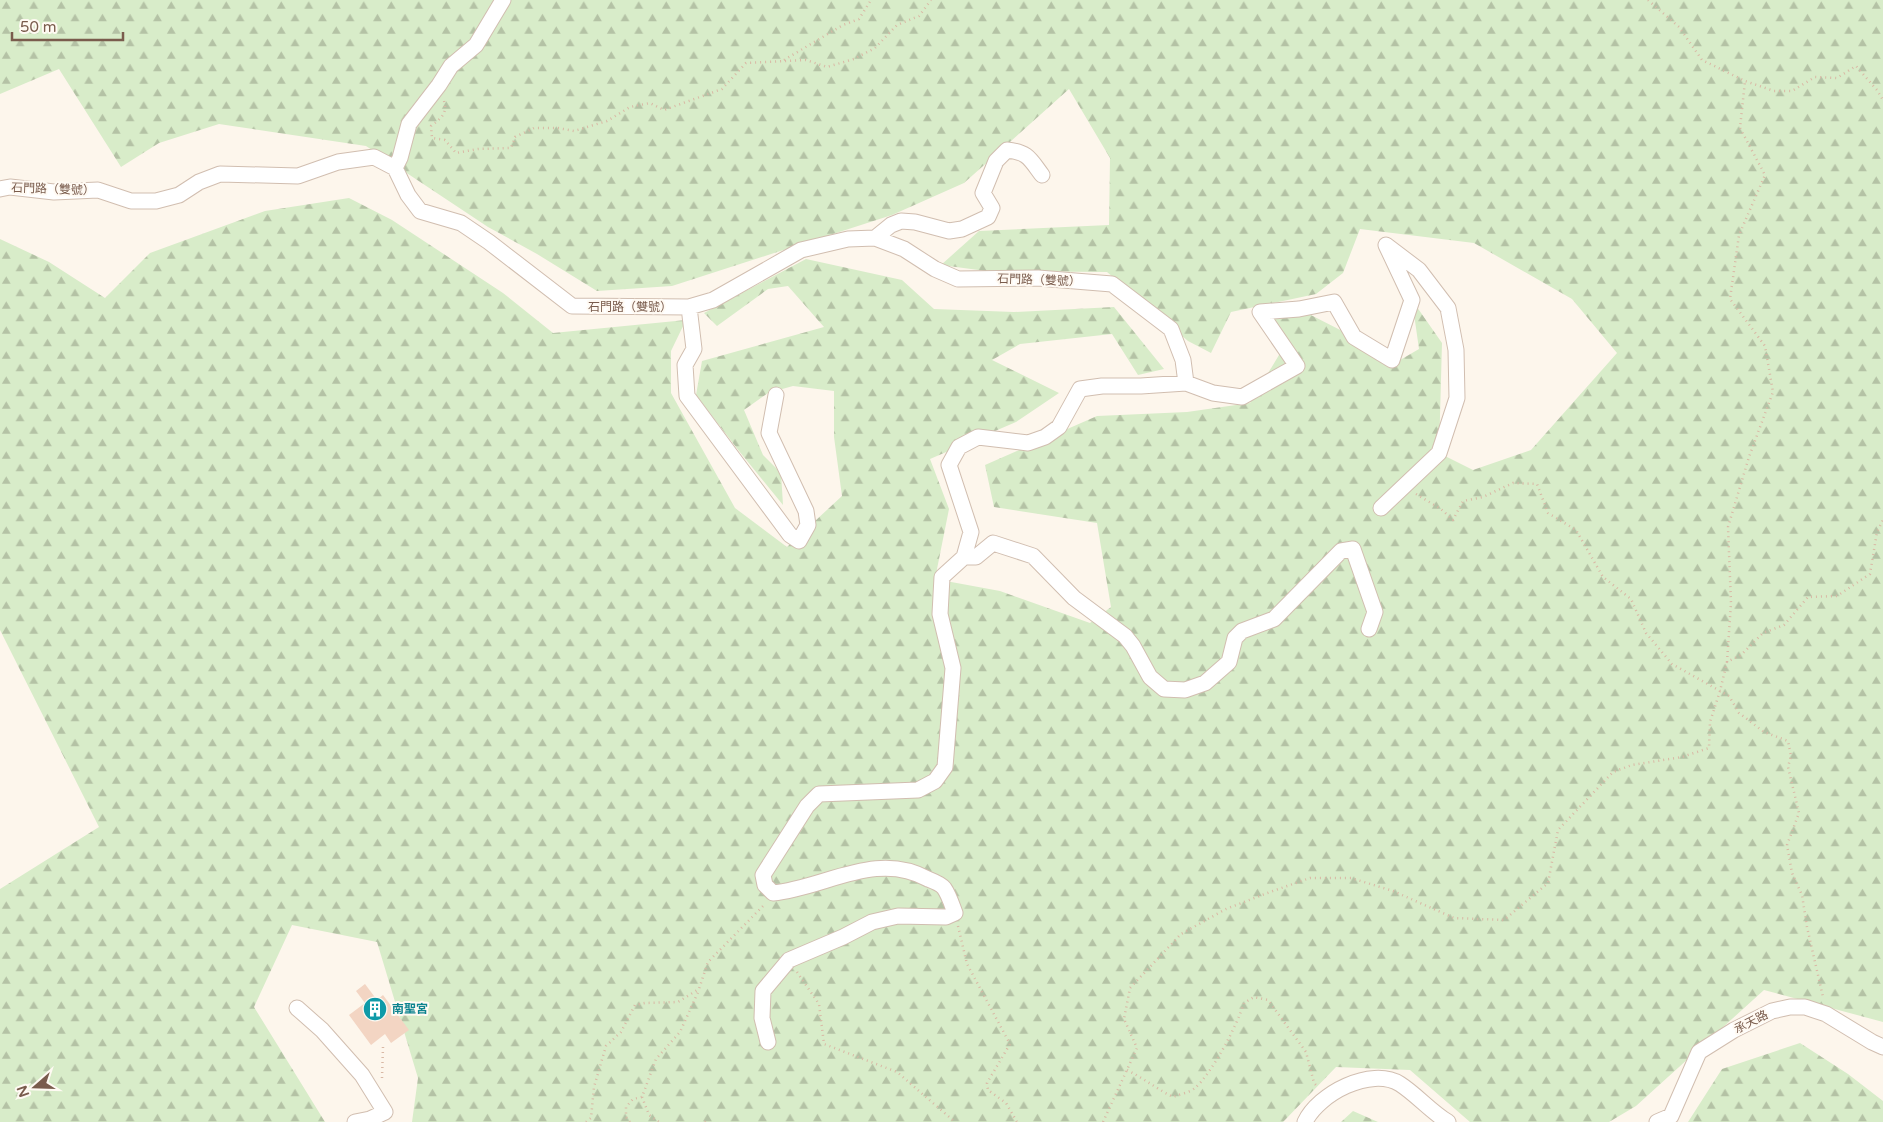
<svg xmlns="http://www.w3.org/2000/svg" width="1883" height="1122" font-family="'Varela Round','Noto Sans TC',sans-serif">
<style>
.forest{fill:url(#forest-firs)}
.building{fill:#f3d5c3}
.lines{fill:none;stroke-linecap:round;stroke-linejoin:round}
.minor-casing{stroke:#d1beb0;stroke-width:17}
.path{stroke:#d9b8a5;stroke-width:2.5;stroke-dasharray:1 4;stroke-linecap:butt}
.minor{stroke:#fff;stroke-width:15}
.labels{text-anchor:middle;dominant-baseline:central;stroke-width:4;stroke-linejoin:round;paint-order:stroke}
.street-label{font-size:12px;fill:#7a5c4d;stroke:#fffaf3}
.culture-label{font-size:12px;font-weight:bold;fill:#0d838f;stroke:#fffaf3;text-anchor:start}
</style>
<defs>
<pattern id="forest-firs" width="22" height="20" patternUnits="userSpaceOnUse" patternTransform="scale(1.25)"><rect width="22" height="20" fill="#d8ecc9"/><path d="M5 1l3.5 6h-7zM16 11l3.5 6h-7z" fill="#b4c2a5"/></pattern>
</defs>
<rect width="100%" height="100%" fill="#fdf6ec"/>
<path class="forest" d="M0 0H1883V1022L1764 990 1636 1106 1609 1122H1470L1410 1070 1336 1067 1283 1122H412L418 1078 377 942 292 925 254 1007 325 1122H0V889L99 827 0 630V239L49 262 105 298 150 253 265 211 349 198 392 220 503 293 553 333 686 320 671 351V393L735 508 787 547 842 496 834 437V391L793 386 768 393 744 410 763 455 781 473 783 505 739 451 696 395 702 361 824 327 788 286 768 289 717 326 704 313 806 259 902 280 934 309 1014 312 1114 307 1164 369 1138 375 1112 334 1020 344 992 360 1059 393 1016 422 930 459 949 509 935 579 1000 591 1090 623 1111 607 1097 523 994 507 985 465 1097 416 1187 412 1250 403 1282 350 1260 312 1299 309 1354 337 1395 363 1419 349 1412 300 1442 343 1439 453 1473 470 1531 450 1617 353 1572 299 1474 243 1360 229 1343 273 1316 294 1231 312 1211 353 1188 341 1107 272 986 271 941 265 979 231 1109 225 1110 158 1069 89 964 183 892 215 672 286 597 291 537 254 488 227 366 146 219 124 159 143 121 167 59 69 0 94Z
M1800 1043 1848 1074 1883 1101V1122H1688L1722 1069Z
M1353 1111 1378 1122H1341Z"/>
<path class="building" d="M365 984 377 1000 383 995 409 1030 391 1043 385 1034 371 1045 349 1015 365 1003 356 991Z"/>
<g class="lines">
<g class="minor-casing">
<path id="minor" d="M395 168 400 158 409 124 439 85 451 66 476 45 503 0
M0 189 10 187 54 192 98 190 131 201H156L179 195 199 182 220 174 298 176 338 162 374 157 395 168 408 195 420 211 461 223 489 242 572 306 689 307 713 300 801 250 848 239 875 238 904 249 935 269 958 279 1038 278 1112 284 1171 329 1183 360 1186 383
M875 238 891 225 901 221 915 222 949 231 962 229 988 217 992 208 983 193 996 161 1007 150C1028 152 1030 159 1042 175
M689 307 694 349 685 365 687 396 790 535 799 541 808 525 806 511 769 433 776 395
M964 557H976L993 543 1033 556 1074 598 1125 636 1133 646 1150 677 1164 689 1185 690 1205 683 1229 662 1235 638 1242 631 1274 619 1341 551 1353 549 1375 612 1369 629
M297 1008 322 1030 362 1075 385 1112 370 1119 355 1122
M768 1042 762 1018 763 991 789 960 843 937 872 922 898 916 946 917 955 913C952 905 949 895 944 888 941 884 933 881 928 879 876 850 825 888 773 893L765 885 763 875 807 806 819 794 918 790 935 781 945 767 953 668 940 614 942 577 964 557 971 532 949 465 959 447 978 437 1028 443 1045 437 1059 427 1080 389 1102 386H1141L1186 383 1213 393 1242 397 1297 366 1260 312 1299 309 1334 302 1354 337 1392 360 1412 300 1386 245 1419 270 1448 308 1456 350 1457 398 1439 453 1381 508
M1305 1122C1318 1094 1371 1066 1400 1084 1417 1095 1430 1111 1448 1122
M1657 1122 1671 1116 1699 1052 1734 1030 1772 1011 1790 1007H1805L1826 1014 1872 1042 1883 1047"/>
</g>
<path class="path" d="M1648 0 1679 27 1702 60 1745 81 1774 91H1792L1815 77 1837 78 1856 66 1877 90 1883 100
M784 60 843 25 859 19 871 0
M444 101C448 114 440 119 431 126L432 138 445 140 456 153 478 149 511 148 515 137 534 128H558L574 131 607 121 630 107 650 103 664 110 722 89 746 63 806 60 827 67 854 59 875 48 897 25 919 16 931 0
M1416 494 1441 509 1453 520 1463 501 1483 497 1513 483 1537 484 1548 513 1576 530 1603 577 1631 599 1646 633 1672 664 1729 696 1739 713 1764 732 1788 741 1791 756 1788 767 1799 813 1787 845 1792 873 1802 895 1807 927 1823 997
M1727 662 1731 603 1728 527 1749 457 1773 392 1765 346 1730 299 1739 235 1765 175 1740 128 1745 81
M958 926 967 964 1010 1044 987 1083 988 1090 1006 1103 1017 1122
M797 972 819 1004 824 1044 897 1072 955 1122
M1127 1070C1143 1078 1157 1089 1173 1097 1180 1094 1189 1093 1195 1088 1212 1073 1237 1026 1244 1003L1254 997 1268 1000 1306 1052 1314 1083 1318 1087
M382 1078 383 1047
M642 1097 649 1115 659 1122
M586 1122 591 1118 594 1087 606 1046 621 1032 635 1005 645 1003 678 1002 699 989 708 962 764 905
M630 1122 626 1117V1107L633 1099 642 1097 656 1059 680 1032 699 990
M705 1122 706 1121
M1103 1122 1137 1048 1124 1019 1130 988 1181 934 1226 909 1270 892 1310 878H1351L1393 891 1454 918 1504 920 1548 883 1558 830 1613 772 1632 765 1682 757 1709 748 1710 722 1720 691 1727 662 1741 655 1763 633 1784 625 1808 597 1837 596 1870 574 1877 532 1883 520"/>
<use href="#minor" class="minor"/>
</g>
<defs>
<g id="building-disc" transform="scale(1.25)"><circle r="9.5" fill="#0f9aa8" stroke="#fffaf3"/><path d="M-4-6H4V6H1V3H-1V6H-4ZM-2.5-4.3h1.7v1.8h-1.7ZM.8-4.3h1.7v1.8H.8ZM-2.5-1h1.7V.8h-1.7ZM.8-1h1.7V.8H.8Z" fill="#fff"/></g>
</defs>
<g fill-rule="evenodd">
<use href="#building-disc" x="375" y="1009"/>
</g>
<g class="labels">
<g class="street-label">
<text transform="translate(53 189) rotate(2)">石門路（雙號）</text>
<text transform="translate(1039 280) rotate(2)">石門路（雙號）</text>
<text x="630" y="307">石門路（雙號）</text>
<text transform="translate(1751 1022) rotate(-27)">承天路</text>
</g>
<g class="culture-label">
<text x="392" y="1009">南聖宮</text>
</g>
</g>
<g transform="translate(35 1087) rotate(250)" stroke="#fffaf3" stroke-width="4" paint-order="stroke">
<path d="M0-4L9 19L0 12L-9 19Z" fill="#7a5c4d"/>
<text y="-8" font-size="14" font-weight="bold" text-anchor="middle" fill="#7a5c4d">N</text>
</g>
<path d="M12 32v8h111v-8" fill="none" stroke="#7a5c4d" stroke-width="2.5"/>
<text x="20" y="32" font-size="15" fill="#7a5c4d" stroke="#fffaf3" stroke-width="4" paint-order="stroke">50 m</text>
</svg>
